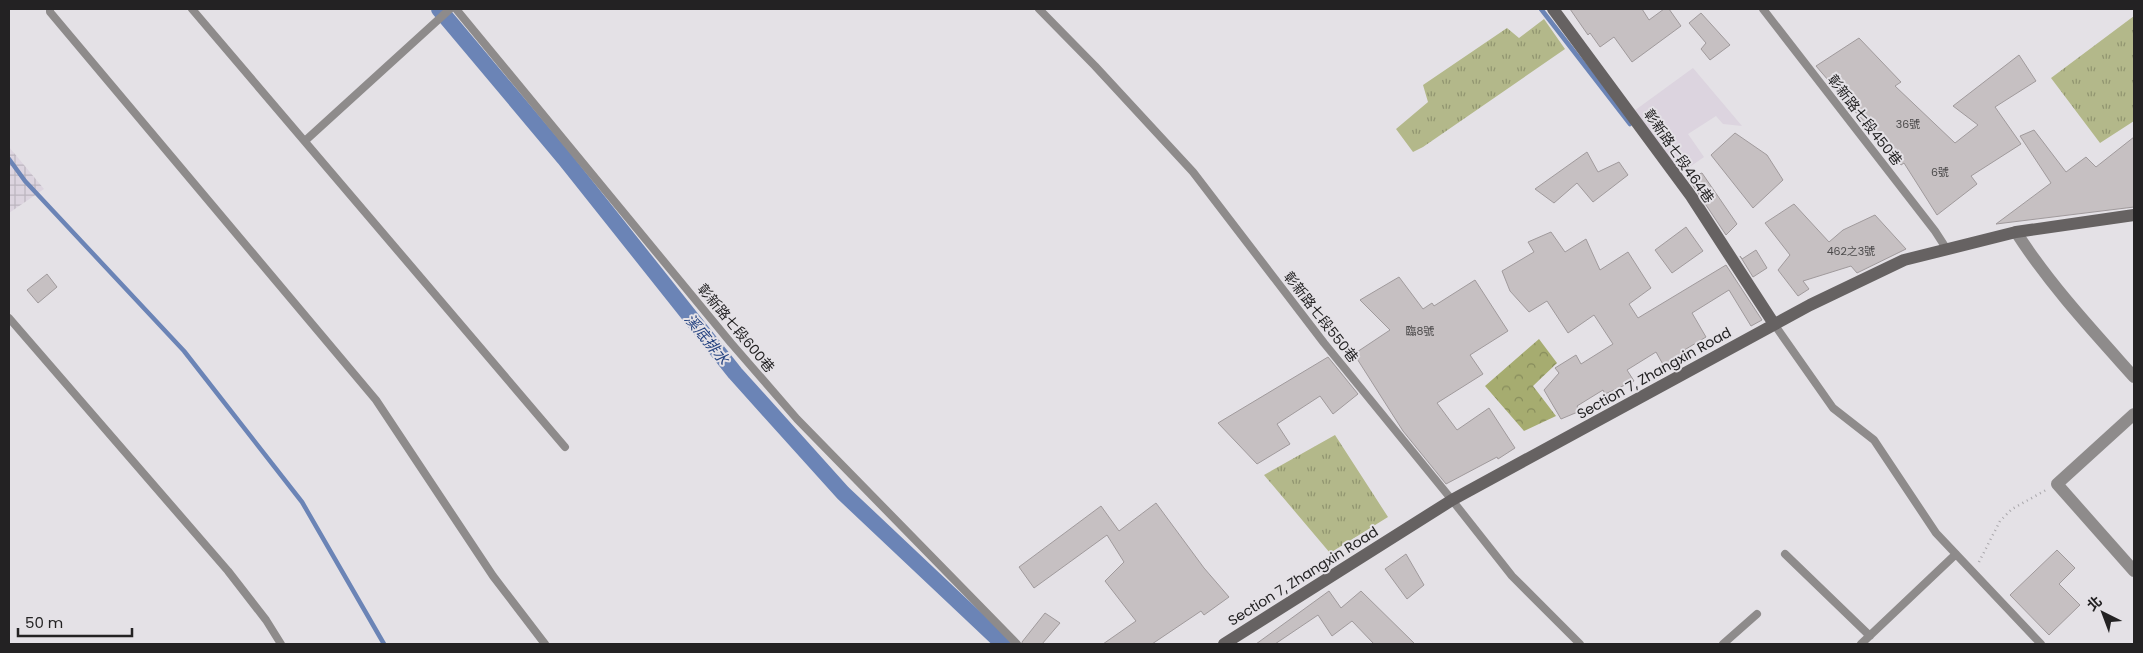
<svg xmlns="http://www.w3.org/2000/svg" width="2143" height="653" font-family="Poppins,'Noto Sans TC',sans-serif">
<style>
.built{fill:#dcd4df}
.industrial{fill:url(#industrial-grid)}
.grass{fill:url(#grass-tufts)}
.forest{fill:url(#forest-crowns)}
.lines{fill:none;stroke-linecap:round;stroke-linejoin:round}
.stream{stroke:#6b84b6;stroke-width:4.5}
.canal{stroke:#6b84b6;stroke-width:16}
.building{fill:#c6c0c2;stroke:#a09a9c}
.path{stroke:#a8a6aa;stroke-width:2.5;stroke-dasharray:1 4;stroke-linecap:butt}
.lane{stroke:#8e8b8b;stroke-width:8}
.street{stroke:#8e8b8b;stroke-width:12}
.secondary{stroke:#666262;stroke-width:12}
.labels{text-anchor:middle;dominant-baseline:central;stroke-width:4;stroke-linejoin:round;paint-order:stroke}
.number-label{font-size:11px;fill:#4c4a4b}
.street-label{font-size:14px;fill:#232223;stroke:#e4e1e6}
.water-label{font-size:15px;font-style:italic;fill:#244280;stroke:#e4e1e6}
</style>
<defs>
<pattern id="industrial-grid" width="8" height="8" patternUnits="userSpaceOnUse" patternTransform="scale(1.25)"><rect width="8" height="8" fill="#dcd4df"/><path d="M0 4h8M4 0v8" fill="none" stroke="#bcb6bf"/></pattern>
<pattern id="grass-tufts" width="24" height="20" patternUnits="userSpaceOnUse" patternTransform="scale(1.25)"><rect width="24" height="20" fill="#b3b88a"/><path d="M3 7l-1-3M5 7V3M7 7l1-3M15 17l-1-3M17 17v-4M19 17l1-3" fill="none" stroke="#919570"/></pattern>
<pattern id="forest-crowns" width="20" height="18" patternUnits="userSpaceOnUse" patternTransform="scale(1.25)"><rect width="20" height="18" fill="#a6ac70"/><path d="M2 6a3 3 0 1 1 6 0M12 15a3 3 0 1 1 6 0" fill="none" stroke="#878c5c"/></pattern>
</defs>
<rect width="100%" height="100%" fill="#e4e1e6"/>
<path class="built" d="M1693 68 1742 126 1723 124 1716 116 1688 134 1704 157 1681 173 1634 111Z"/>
<path class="industrial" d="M9 147 44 189 9 213Z"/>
<path class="grass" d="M2134 16V121L2100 143 2051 78Z
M1544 19 1565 49 1423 147 1413 152 1396 129 1428 102 1423 85 1507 28 1519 38Z
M1335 435 1388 517 1330 553 1264 475Z"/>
<path class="forest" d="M1539 339 1557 363 1533 386 1556 416 1524 431 1485 386Z"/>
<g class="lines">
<path class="stream" d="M1541 9 1630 124
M9 159 25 181 184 351 302 502 384 644"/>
<path class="canal" d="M439 9 564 158 735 373 843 493 1003 644"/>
</g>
<path class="building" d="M1570 9H1642L1649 20 1664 9H1669L1681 26 1632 62 1614 37 1600 47 1590 33 1588 35Z
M1701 13 1730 45 1710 60 1701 49 1706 43 1689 23Z
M1859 38 1901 82 1895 86 1955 143 1978 125 1953 106 2019 55 2036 81 1995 107 2021 144 1971 176 1977 184 1937 215 1904 163 1901 165 1816 66Z
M2034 130 2066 172 2086 157 2096 167 2134 137V207L1996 224 2051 183 2020 136Z
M1735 133 1767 155 1783 180 1753 208 1711 155Z
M1587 152 1598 172 1619 162 1628 175 1593 202 1577 183 1554 203 1535 189Z
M1702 173 1737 224 1726 235 1688 178Z
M1794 204 1829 242 1843 230 1875 215 1906 249 1857 273 1851 266 1803 281 1809 289 1798 296 1778 270 1790 255 1765 223Z
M1686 227 1703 251 1672 273 1655 250Z
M1551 232 1565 252 1586 239 1600 270 1628 252 1651 288 1629 304 1638 318 1726 265 1762 320 1751 326 1729 290 1692 313 1706 337 1681 352 1684 358 1665 368 1656 352 1627 370 1634 381 1605 394 1603 390 1577 406 1580 411 1561 419 1544 390 1559 373 1555 368 1576 355 1581 364 1613 344 1594 315 1568 333 1547 301 1529 312 1510 291 1502 271 1534 252 1528 242Z
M1756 250 1767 268 1753 277 1740 256 1742 259Z
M47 274 57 287 38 303 27 290Z
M1399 277 1423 309 1432 303 1434 306 1475 280 1508 331 1470 355 1483 374 1437 403 1457 430 1489 408 1515 448 1498 459 1497 457 1446 484 1403 431 1354 354 1390 330 1360 300Z
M1328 357 1358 394 1333 414 1320 396 1277 424 1290 444 1257 464 1218 423Z
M1156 503 1204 568 1229 597 1204 615 1201 611 1152 644H1103L1136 621 1105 581 1124 562 1107 535 1034 588 1019 567 1101 506 1119 531Z
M2057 550 2075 568 2059 584 2080 605 2049 635 2010 595Z
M1406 554 1424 585 1407 599 1385 569Z
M1329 591 1341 608 1361 591 1415 644H1374L1352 621 1332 636 1318 615 1275 644H1256Z
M1045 613 1060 623 1042 644H1022V642Z"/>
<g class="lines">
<path class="path" d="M1979 562 2000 521 2012 509 2046 490"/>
<path class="lane" d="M50 9V12L376 400 493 576 545 644
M192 9 565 447
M456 9 731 343 797 419 1017 644
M1039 9 1095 66 1193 172 1324 343 1452 500 1512 576 1580 644
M1763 9 1935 231 1946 248
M306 140 450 9
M9 318 228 571 266 620 281 644
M1774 324 1833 408 1874 440 1936 533 2041 644
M1785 554 1870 636
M1723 644 1757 614
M1861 644 1956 554"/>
<path class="street" d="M2016 232C2050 285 2092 330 2134 377
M2134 414 2057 484 2134 571"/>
<path class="secondary" d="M1553 9 1691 196 1774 324
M1224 644 1452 500 1810 305 1904 260 2016 232 2134 215"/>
</g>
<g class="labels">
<g class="number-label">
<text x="1908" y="124">36號</text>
<text x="1940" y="172">6號</text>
<text x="1851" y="251">462之3號</text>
<text x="1420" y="331">臨8號</text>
</g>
<g class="street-label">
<text transform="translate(1865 120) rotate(52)">彰新路七段450巷</text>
<text transform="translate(1679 156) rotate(55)">彰新路七段464巷</text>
<text transform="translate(1321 317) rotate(52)">彰新路七段550巷</text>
<text transform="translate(736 328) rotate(50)">彰新路七段600巷</text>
<text transform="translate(1654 373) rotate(-29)">Section 7, Zhangxin Road</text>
<text transform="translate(1303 576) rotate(-32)">Section 7, Zhangxin Road</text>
</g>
<g class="water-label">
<text transform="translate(707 339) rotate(51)">溪底排水</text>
</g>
</g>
<rect width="2143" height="653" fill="none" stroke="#232223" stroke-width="20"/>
<g transform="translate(2103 613) rotate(318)" stroke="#e4e1e6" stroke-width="4" paint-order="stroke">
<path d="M0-4L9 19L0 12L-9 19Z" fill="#232223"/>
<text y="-8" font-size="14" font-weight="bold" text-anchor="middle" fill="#232223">北</text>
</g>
<path d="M18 628v8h114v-8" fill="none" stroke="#232223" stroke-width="2.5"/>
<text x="25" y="628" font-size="15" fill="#232223" stroke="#e4e1e6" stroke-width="4" paint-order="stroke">50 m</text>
</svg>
